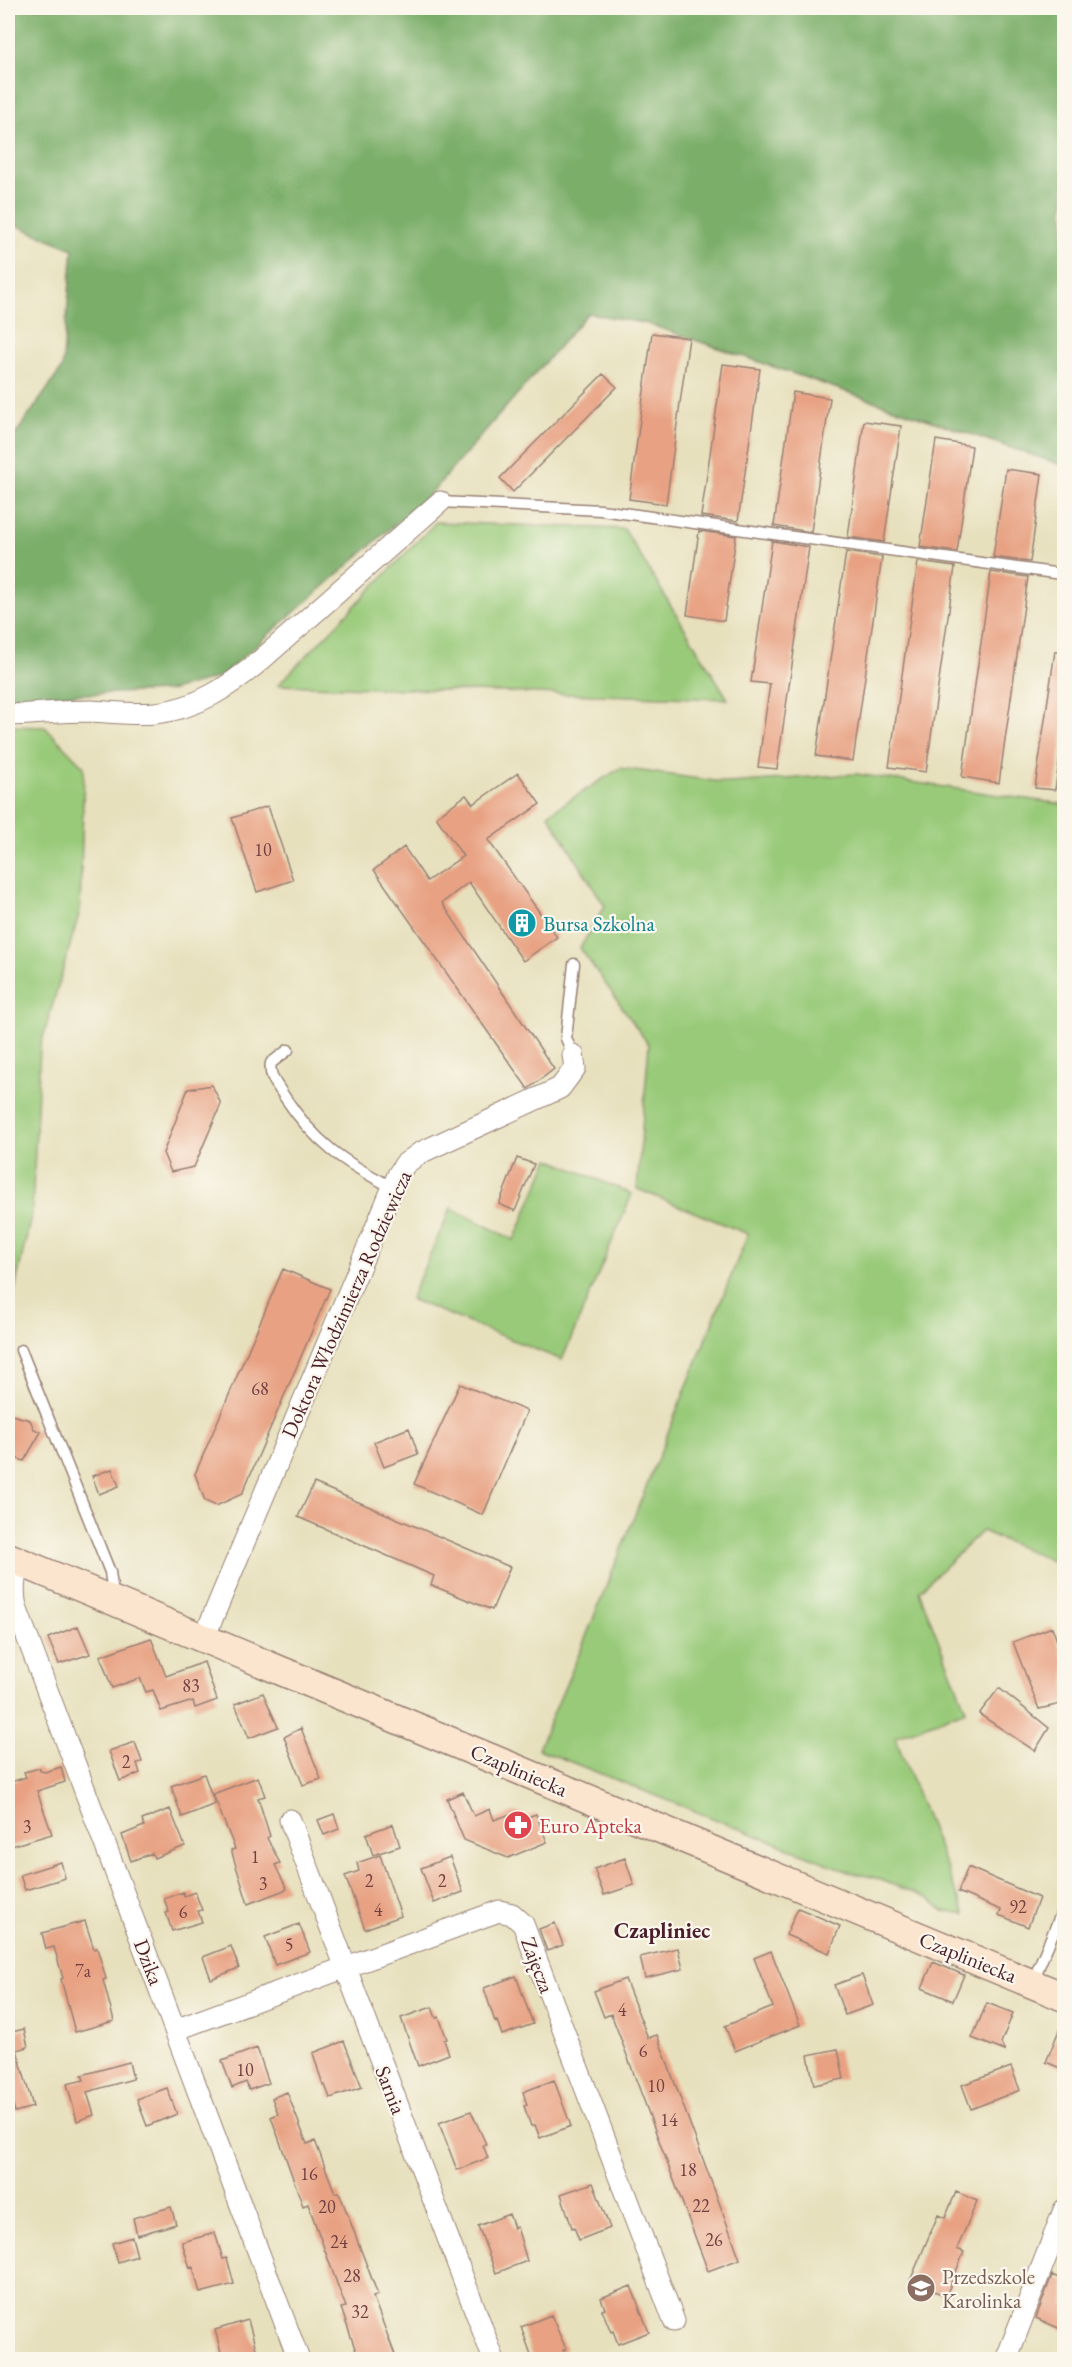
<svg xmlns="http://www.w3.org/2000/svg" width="1072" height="2367" font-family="'EB Garamond',serif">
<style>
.green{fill:#99ca79;stroke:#727452;stroke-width:1.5}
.forest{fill:#7aae69;stroke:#62664a;stroke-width:1.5}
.building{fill:#e8a283}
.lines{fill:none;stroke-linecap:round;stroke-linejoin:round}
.service-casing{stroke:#988074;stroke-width:13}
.minor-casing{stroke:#988074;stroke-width:23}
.secondary-casing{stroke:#988074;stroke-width:31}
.service{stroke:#fff;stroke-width:10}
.minor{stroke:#fff;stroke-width:21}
.secondary{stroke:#fbe5cf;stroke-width:28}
.labels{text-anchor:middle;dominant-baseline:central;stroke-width:4.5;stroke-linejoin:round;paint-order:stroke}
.number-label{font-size:18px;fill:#724041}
.culture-label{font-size:21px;fill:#0d838f;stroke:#fbf7ec;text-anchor:start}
.street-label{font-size:21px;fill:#4a1f2b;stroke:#fbf7ec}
.health-label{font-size:21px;fill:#be3a42;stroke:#fbf7ec;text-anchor:start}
.education-label{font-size:21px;fill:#785e54;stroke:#fbf7ec;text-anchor:start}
.neighbourhood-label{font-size:22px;font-weight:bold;fill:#4a1f2b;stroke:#fbf7ec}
</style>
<rect width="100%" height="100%" fill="#fbf7ec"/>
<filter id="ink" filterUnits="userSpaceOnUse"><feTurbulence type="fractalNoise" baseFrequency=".0167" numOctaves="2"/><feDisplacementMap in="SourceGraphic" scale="12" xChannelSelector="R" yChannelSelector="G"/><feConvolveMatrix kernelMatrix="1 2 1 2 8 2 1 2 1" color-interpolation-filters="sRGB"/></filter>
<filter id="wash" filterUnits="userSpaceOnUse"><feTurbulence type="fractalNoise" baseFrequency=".008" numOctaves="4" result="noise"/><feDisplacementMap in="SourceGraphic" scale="24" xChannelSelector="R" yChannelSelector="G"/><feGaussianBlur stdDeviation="1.35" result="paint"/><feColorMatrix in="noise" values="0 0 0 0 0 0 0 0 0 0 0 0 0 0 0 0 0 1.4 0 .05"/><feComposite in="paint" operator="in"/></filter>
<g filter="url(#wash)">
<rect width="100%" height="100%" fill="#e7e0bd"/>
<path class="green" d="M436 522 624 529 728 699 278 685Z
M8 726 45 727 84 767 80 911 40 1048 32 1212 9 1315Z
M620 768 729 783 856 774 1061 804 1064 814V1566L982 1531 919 1591 966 1710 895 1737 965 1915 943 1911 930 1899 873 1877 849 1872 538 1749 579 1654 748 1234 637 1189 649 1045 580 948 605 906 548 814Z
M549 1159 632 1194 562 1360 410 1299 451 1208 514 1240Z"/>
<path class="forest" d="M8 8H1064V466L648 324 588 313 432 492 220 677 169 691 8 697V445L62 368 73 249 8 222Z"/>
<g id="blocks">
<path class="building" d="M652 333 689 338 666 504 629 499Z
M723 364 760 369 738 521 701 516Z
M603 374 617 387 513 492 500 478Z
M793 392 830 398 811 532 774 526Z
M864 421 901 426 884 542 848 537Z
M936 440 972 446 957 552 920 547Z
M1006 469 1042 474 1030 562 993 557Z
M699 531 736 536 724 621 687 615Z
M772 541 809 547 777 769 758 767 770 684 751 682Z
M846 552 882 557 853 761 816 756Z
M918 562 955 567 926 772 889 767Z
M991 572 1028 577 999 783 962 777Z
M1055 651H1065V721L1055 790 1035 788Z
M518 773 540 804 488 840 557 937 523 961 469 882 442 903 554 1069 528 1089 374 870 404 847 427 881 463 856 436 817 466 795 473 804Z
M268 806 293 880 257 892 232 818Z
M212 1085 221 1104 194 1167 171 1172 163 1153 188 1089Z
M517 1158 534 1164 515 1211 499 1204Z
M283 1269 330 1289 242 1494 216 1506 205 1501 195 1474Z
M460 1384 527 1411 483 1515 414 1484Z
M8 1414 30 1420 34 1429 41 1432 24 1461 8 1455Z
M409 1428 418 1454 384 1467 374 1442Z
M112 1469 119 1486 99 1494 92 1476Z
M314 1483 510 1567 492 1610 431 1585 434 1576 298 1517Z
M78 1626 90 1654 59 1664 48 1638Z
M1052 1627 1065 1663V1703L1039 1709 1013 1642Z
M151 1638 166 1676 204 1662 217 1700 195 1708 193 1701 161 1711 153 1690 146 1692 140 1678 112 1688 100 1656Z
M999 1688 1049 1728 1035 1751 979 1714Z
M263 1693 278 1727 249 1738 235 1704Z
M301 1728 321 1779 303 1785 284 1737Z
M135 1742 142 1762 137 1763 140 1773 120 1781 109 1751Z
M61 1767 65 1782 37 1791 52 1834 8 1847V1783L26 1777 24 1772 40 1768V1771L45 1772Z
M204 1774 215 1804 182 1817 171 1786Z
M258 1777 265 1796 258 1798 270 1836 267 1838 280 1863 275 1865 287 1889 248 1904 231 1850 235 1849 213 1794Z
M463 1792 474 1816 490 1809 494 1820 516 1812 528 1817 536 1814 547 1842 508 1858 464 1840 447 1799Z
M170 1809 185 1846 154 1858 152 1853 131 1861 122 1835 144 1826 142 1820Z
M334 1814 339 1829 324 1835 318 1820Z
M393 1824 400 1846 373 1855 366 1834Z
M380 1855 401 1916 365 1929 345 1876 359 1871 357 1863Z
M450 1857 463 1892 434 1903 421 1868Z
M625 1858 634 1885 604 1895 594 1869Z
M61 1862 65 1878 25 1890 20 1875Z
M968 1867 1039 1898 1028 1927 999 1915 1001 1910 958 1892Z
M183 1892 184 1896 195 1892 202 1910 198 1911 202 1922 172 1931 166 1913 169 1912 164 1899Z
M798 1908 840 1926 829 1953 786 1935Z
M85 1921 94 1949 97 1948 106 1979 103 1980 114 2021 75 2032 61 1979 63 1978 54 1947 46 1949 42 1933Z
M555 1923 563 1945 547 1951 539 1929Z
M299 1924 310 1952 275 1965 265 1937Z
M231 1946 239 1968 211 1979 203 1957Z
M678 1948 683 1969 645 1978 640 1957Z
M771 1951 800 2025 735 2051 725 2026 773 2007 754 1958Z
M933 1962 964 1975 953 2001 922 1988Z
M862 1975 873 2005 845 2015 834 1985Z
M516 1976 533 2024 502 2035 497 2021 495 2022 484 1988Z
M625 1979 648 2038 657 2035 740 2259 708 2271 617 2029 611 2014 604 2017 594 1991Z
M987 2003 1013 2013 1001 2043 1005 2051 972 2038Z
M432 2007 436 2018 439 2017 447 2039 444 2040 449 2054 418 2066 401 2018Z
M1064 2018 1065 2019V2070L1046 2062Z
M24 2029 28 2047 17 2050 33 2107 15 2112 8 2087V2033Z
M344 2041 362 2087 330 2098 325 2085 323 2086 313 2053Z
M257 2048 269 2083 249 2090 246 2082 232 2088 222 2061Z
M838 2049 844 2079 814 2085 808 2055Z
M129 2062 133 2079 87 2092 94 2115 77 2121 67 2084 84 2080 82 2075Z
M1011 2067 1020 2090 971 2109 962 2085Z
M554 2080 571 2126 540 2138 535 2125 531 2126 524 2106 527 2105 523 2092Z
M167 2088 177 2114 147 2126 137 2099Z
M287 2092 307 2144 315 2141 335 2193 339 2192 378 2295 373 2297 397 2360H359L341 2308 346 2307 339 2289 308 2204 303 2206 271 2117 278 2114 272 2098Z
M471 2111 486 2144 483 2145 488 2158 457 2170 439 2123Z
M593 2183 610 2228 579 2240 574 2227 572 2228 561 2194Z
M956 2192 977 2201 957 2249 964 2252 946 2296 910 2281 938 2215 945 2218Z
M171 2207 176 2224 137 2235 133 2218Z
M509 2214 514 2228 517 2227 527 2261 496 2273 478 2226Z
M215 2233 223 2259 227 2258 234 2284 200 2293 193 2267 190 2268 182 2242Z
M132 2237 137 2256 118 2262 112 2243Z
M1052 2275 1065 2281V2331L1036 2318Z
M631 2286 649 2332 618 2344 613 2331 611 2332 602 2310 605 2309 601 2298Z
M551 2315 566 2349 563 2350 567 2360H533L521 2327Z
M248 2320 259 2360H227L225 2355 222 2356 215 2330Z"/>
</g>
</g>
<g filter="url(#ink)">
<use href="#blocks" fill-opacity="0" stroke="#988074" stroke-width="1.5"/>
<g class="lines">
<g class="service-casing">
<path id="service" d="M440 502 601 510 1061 574
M288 1050 271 1063C268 1076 278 1086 284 1096 315 1143 343 1162 392 1187
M573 1055 566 1038 574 964
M21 1350 110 1572 112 1587 109 1599
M1032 1983 1064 1907"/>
</g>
<g class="minor-casing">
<path id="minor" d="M8 715C35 714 63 711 91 711 112 712 134 715 155 713 197 709 230 686 261 660L440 502
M19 1562C14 1578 12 1594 17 1610L299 2360
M204 1638 398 1175 405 1164 420 1153 560 1088 575 1068 573 1055
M290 1820 494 2360
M175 2030 499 1911 512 1914 523 1924 674 2321
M1006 2360 1064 2210"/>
</g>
<g class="secondary-casing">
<path id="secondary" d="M8 1557 1064 1997"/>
</g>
<use href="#service" class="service"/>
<use href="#minor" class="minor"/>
<use href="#secondary" class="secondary"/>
</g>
</g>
<defs>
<g id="building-disc" transform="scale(1.5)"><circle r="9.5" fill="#0f9aa8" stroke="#fbf7ec"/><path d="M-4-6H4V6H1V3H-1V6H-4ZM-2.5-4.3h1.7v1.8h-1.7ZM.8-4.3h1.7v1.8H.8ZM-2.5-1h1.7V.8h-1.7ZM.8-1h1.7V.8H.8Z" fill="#fff"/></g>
<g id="pharmacy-disc" transform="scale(1.5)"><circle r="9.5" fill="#e0444e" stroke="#fbf7ec"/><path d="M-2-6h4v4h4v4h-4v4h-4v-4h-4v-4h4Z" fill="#fff"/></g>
<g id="school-disc" transform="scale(1.5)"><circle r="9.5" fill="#8d6e63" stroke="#fbf7ec"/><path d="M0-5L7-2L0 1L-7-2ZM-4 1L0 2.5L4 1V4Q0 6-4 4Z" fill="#fff"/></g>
</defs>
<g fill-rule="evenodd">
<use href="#building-disc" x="522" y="923"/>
<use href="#pharmacy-disc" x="518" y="1825"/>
<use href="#school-disc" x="921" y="2288"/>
</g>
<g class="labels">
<g class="number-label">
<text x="263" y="849">10</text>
<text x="260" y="1388">68</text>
<text x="191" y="1685">83</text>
<text x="126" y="1761">2</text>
<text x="27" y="1826">3</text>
<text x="255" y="1856">1</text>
<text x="369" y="1880">2</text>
<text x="442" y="1880">2</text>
<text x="263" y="1883">3</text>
<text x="1018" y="1906">92</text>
<text x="378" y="1909">4</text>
<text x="183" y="1911">6</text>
<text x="289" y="1944">5</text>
<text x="83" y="1970">7a</text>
<text x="622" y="2009">4</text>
<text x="643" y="2050">6</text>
<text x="245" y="2069">10</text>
<text x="656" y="2085">10</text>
<text x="669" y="2119">14</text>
<text x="688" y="2169">18</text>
<text x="309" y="2173">16</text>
<text x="701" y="2205">22</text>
<text x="327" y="2206">20</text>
<text x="714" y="2239">26</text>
<text x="339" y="2241">24</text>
<text x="352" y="2275">28</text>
<text x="360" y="2311">32</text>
</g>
<g class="culture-label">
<text x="543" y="923">Bursa Szkolna</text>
</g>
<g class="street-label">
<text transform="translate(346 1304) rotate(-66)">Doktora Włodzimierza Rodziewicza</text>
<text transform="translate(519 1770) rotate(23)">Czapliniecka</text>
<text transform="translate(968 1957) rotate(22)">Czapliniecka</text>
<text transform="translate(149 1962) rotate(69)">Dzika</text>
<text transform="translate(538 1965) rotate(69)">Zajęcza</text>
<text transform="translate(391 2090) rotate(69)">Sarnia</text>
</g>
<g class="health-label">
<text x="539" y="1825">Euro Apteka</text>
</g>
<g class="education-label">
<text x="942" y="2276">Przedszkole<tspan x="942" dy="24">Karolinka</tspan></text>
</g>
<g class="neighbourhood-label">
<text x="662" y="1930">Czapliniec</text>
</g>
</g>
<rect width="1072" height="2367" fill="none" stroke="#fbf7ec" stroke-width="30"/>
</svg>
